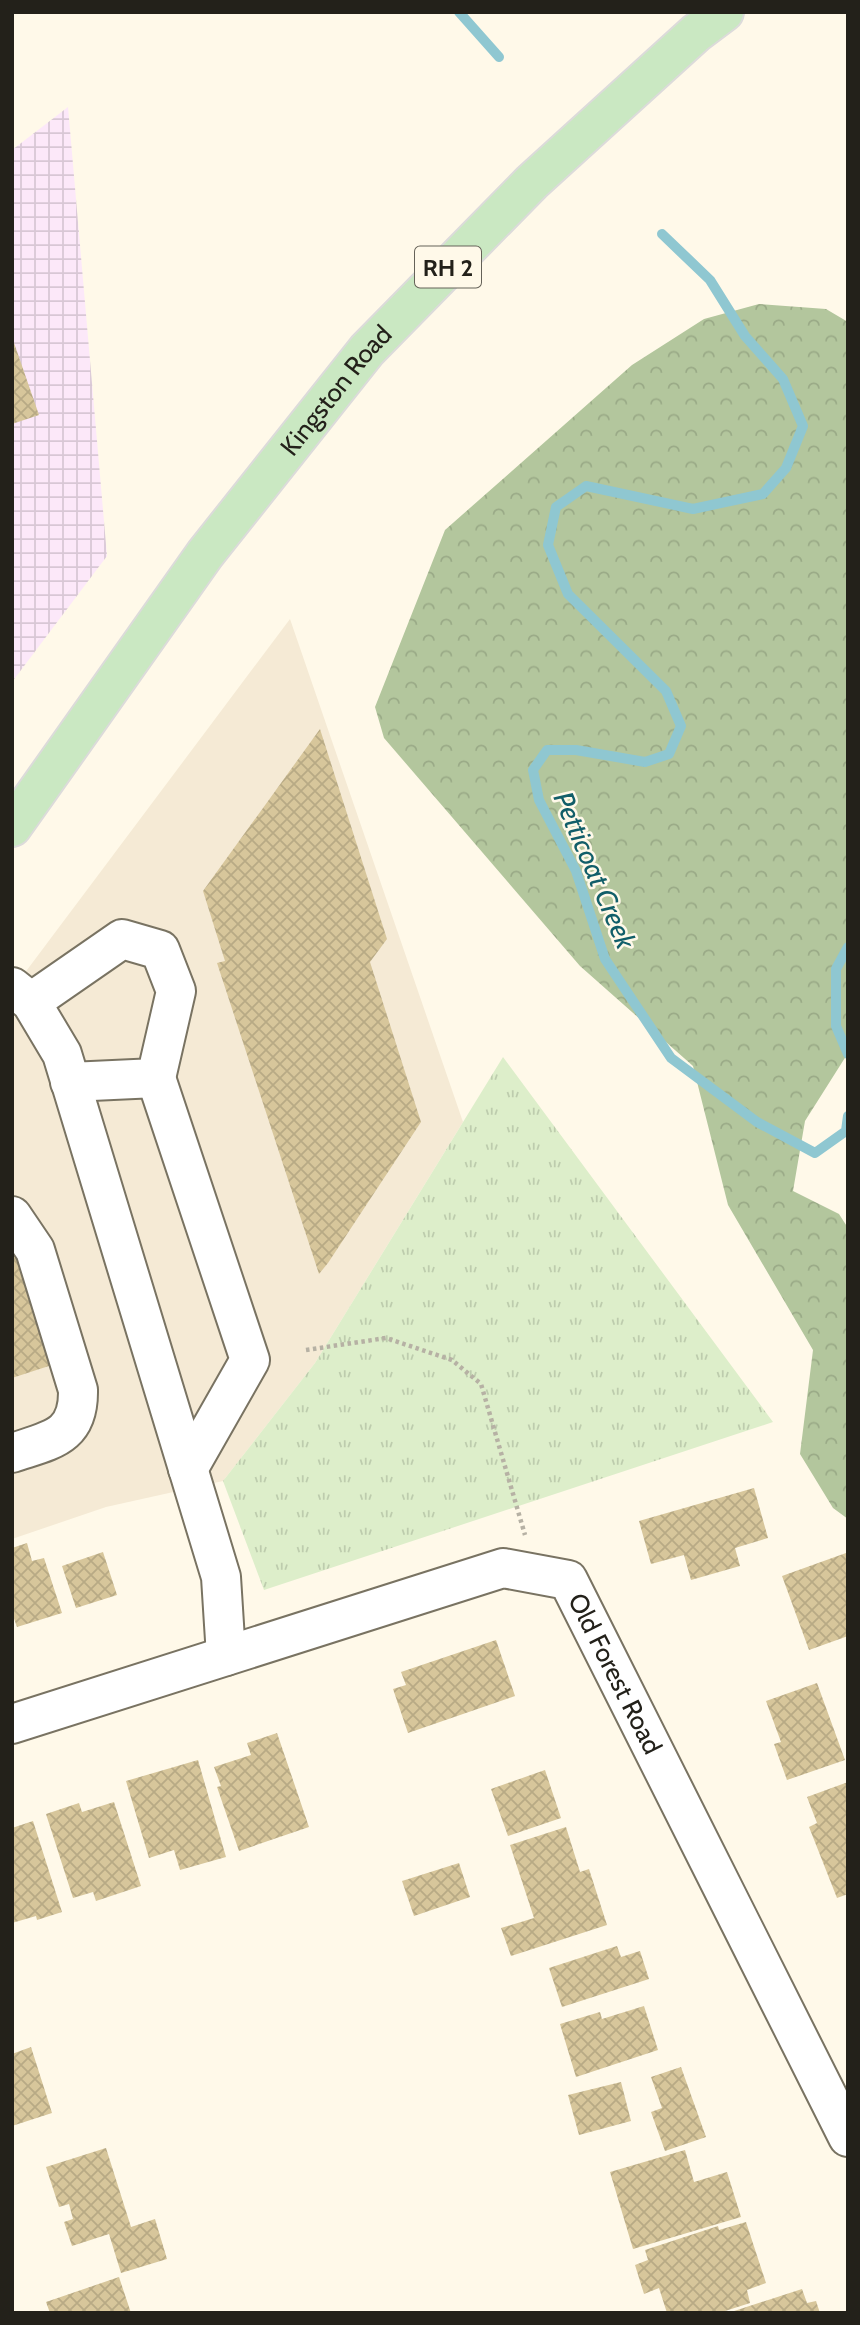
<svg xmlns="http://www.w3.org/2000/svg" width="860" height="2325" font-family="Cabin,sans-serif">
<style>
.commercial{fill:#f5ead5}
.industrial{fill:url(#industrial-grid)}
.forest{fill:url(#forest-crowns)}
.park{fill:url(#park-tufts)}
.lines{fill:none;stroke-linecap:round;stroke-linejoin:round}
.stream{stroke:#8fc7d1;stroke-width:10}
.building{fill:url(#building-cross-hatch)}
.minor-casing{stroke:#797362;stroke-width:42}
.major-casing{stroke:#dcdbda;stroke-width:42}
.path{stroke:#b6b1a4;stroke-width:4.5;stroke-dasharray:3.5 3.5;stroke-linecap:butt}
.minor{stroke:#fff;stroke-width:38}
.major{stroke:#cae8c2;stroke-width:38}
.labels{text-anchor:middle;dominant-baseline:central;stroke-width:5;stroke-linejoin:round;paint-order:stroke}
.shield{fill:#fff9e9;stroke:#656258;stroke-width:2}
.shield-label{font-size:24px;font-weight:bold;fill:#23211a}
.street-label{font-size:26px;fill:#23211a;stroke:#fff9e9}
.water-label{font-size:28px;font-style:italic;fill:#115e69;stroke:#fff9e9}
</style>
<defs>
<pattern id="industrial-grid" width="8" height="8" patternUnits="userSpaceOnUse" patternTransform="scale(1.75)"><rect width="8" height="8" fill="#fce8f9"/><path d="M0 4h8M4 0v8" fill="none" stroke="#d8c7d5"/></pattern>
<pattern id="forest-crowns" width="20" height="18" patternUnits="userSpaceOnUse" patternTransform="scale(1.75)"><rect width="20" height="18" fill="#b3c69d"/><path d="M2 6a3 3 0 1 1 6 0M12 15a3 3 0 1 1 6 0" fill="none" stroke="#9aaa87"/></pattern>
<pattern id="park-tufts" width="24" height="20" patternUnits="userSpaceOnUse" patternTransform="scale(1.75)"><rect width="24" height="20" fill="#ddeeca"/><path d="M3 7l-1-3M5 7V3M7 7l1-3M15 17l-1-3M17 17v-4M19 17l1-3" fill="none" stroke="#bdccad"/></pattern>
<pattern id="building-cross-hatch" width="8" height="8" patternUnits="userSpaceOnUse" patternTransform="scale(1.75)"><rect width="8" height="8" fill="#d7c69b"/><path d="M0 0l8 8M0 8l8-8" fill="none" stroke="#b8aa85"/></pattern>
</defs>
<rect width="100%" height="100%" fill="#fff9e9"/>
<path class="commercial" d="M290 619 463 1122 315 1363 223 1481 106 1507 12 1539V990Z"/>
<path class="industrial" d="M68 107 107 556 12 682V150Z"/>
<path class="forest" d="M759 304 826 309 848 322V1053L805 1121 793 1191 839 1214 848 1228V1519L833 1508 800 1454 813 1350 728 1205 693 1066 580 966 384 738 375 707 445 530 632 365 704 319Z"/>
<path class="park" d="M503 1057 773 1422 264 1590 223 1481 315 1363Z"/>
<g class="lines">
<path class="stream" d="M459 12 499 57
M662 234 710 280 745 336 783 379 803 426 786 468 763 494 693 509 586 486 556 507 548 545 568 594 666 691 681 726 669 754 645 762 576 750H547L533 770 539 800 576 871 605 959 671 1058 757 1122 815 1153 846 1131 848 1116
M848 947 836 969V1026L848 1054"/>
</g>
<path class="building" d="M12 337 39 415 12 424Z
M320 729 387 939 370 962 421 1122 328 1263 319 1274 217 963 225 961 203 891Z
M18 1251 55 1364 12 1378V1253Z
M754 1488 768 1538 735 1548 740 1566 691 1580 684 1555 651 1564 639 1521Z
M27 1543 32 1561 44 1558 62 1613 17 1627 12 1613V1548Z
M103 1552 117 1595 76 1608 62 1566Z
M846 1553 848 1636 809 1650 782 1576Z
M496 1640 515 1696 408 1733 393 1689 406 1685 401 1672Z
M817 1683 845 1760 787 1780 774 1744 781 1742 766 1701Z
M277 1733 309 1827 239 1851 217 1787 221 1786 214 1767 251 1755 247 1743Z
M198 1760 226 1857 180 1870 174 1850 149 1858 126 1781Z
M545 1770 561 1818 508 1836 491 1789Z
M848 1782V1894L837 1898 809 1827 817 1823 807 1797Z
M114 1802 141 1886 96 1901 93 1892 73 1898 46 1814 79 1803 82 1812Z
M33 1821 62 1912 37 1920 36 1916 12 1923V1828Z
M566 1827 580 1872 589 1869 607 1925 511 1956 501 1928 534 1918 510 1845Z
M459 1863 470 1897 414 1916 402 1881Z
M617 1946 621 1957 640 1951 649 1979 562 2007 549 1968Z
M644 2006 658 2050 576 2077 560 2024 600 2012 602 2019Z
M31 2047 52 2113 12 2126V2054Z
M681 2067 706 2137 665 2151 651 2112 662 2108 651 2077Z
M621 2082 631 2121 579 2135 568 2095Z
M106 2148 131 2227 155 2219 167 2259 121 2273 109 2234 72 2246 64 2222 73 2219 69 2204 59 2207 46 2167Z
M685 2150 694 2182 727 2172 741 2217 633 2249 610 2172Z
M746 2222 766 2283 747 2290 750 2303 719 2313H667L659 2288 644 2294 635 2265 648 2260 645 2250 718 2226 719 2230Z
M119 2277 131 2313H50L46 2302Z
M802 2289 807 2303 816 2301 820 2313H728Z"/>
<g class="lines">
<g class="minor-casing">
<g id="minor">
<path d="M12 987 31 1002 62 1054 221 1577 226 1656"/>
<path d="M31 1002 122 939 160 950 176 991 156 1078 70 1082"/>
<path d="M156 1078 250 1360 188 1469"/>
<path d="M12 1216 35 1250 78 1390C79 1438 50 1440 12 1453"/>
<path id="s1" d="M12 1724 503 1568 568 1580 848 2137"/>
</g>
</g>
<g class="major-casing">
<g id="major">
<path id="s2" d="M12 827 205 554 367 350 532 182 696 33 724 12"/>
</g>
</g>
<path class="path" d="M306 1350 386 1338 452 1360 481 1384 525 1535"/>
<use href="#minor" class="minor"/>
<use href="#major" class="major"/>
</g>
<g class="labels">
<rect class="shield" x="415" y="246.5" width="66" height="41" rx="5"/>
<g class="shield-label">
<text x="448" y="267">RH 2</text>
</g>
<g class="street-label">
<text stroke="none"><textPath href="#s2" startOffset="544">Kingston Road</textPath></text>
<text stroke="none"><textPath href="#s1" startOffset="686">Old Forest Road</textPath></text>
</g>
<g class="water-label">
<text transform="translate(595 870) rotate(67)">Petticoat Creek</text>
</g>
</g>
<rect width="860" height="2325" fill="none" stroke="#23211a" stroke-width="28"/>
</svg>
